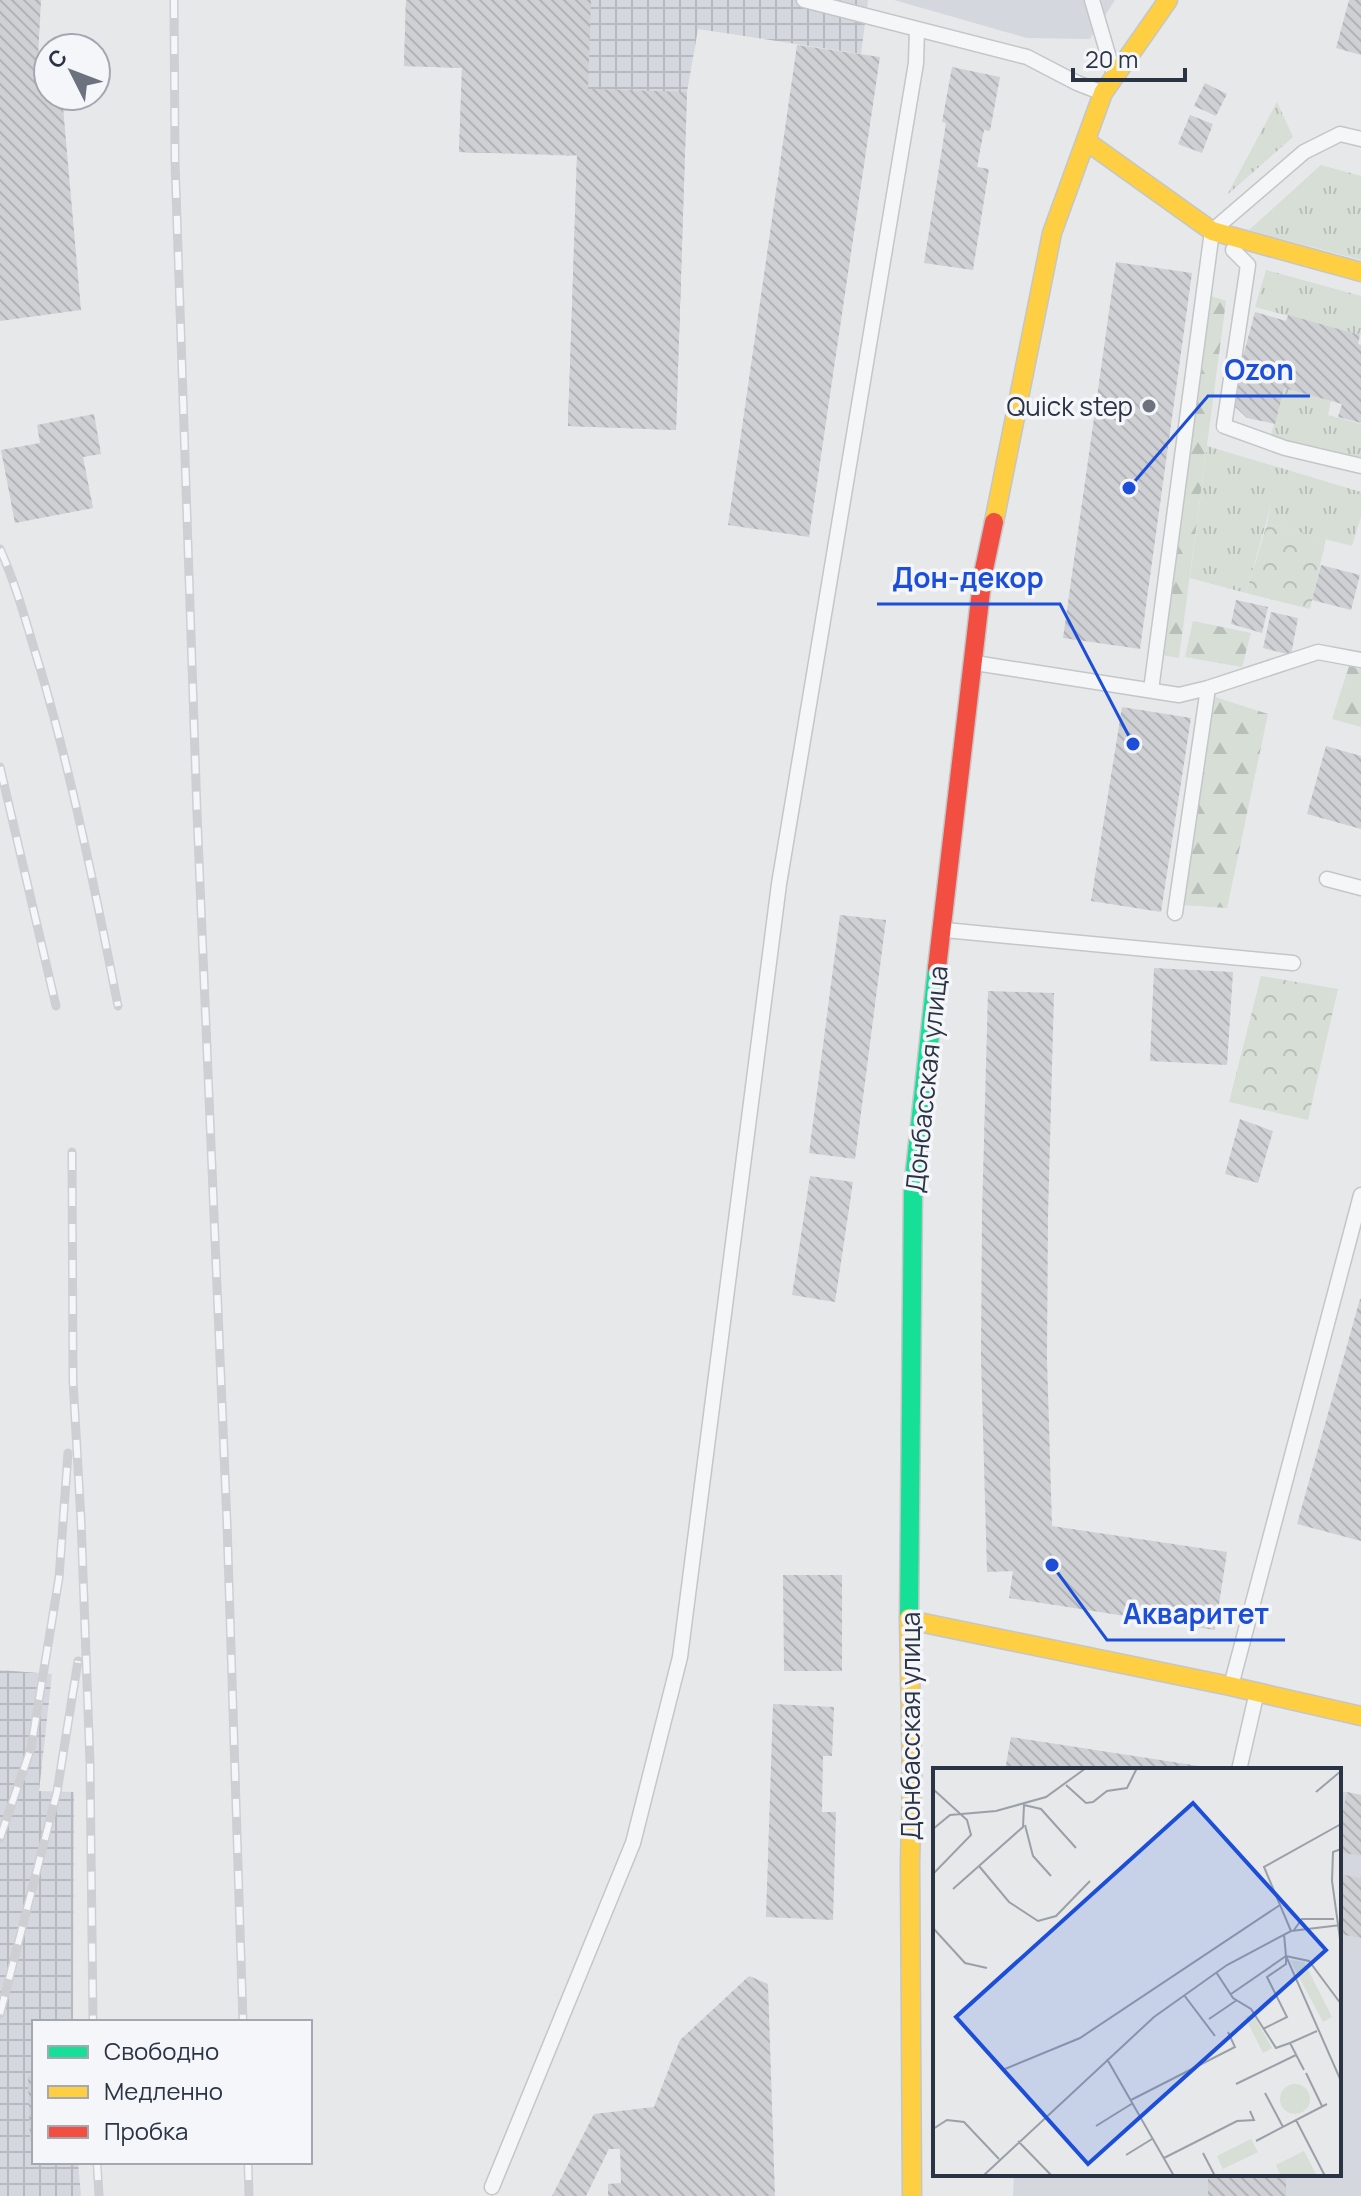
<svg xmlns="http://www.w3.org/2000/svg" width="1361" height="2196" font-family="Manrope,sans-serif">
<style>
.built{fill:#d4d7dd}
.industrial{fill:url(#industrial-grid)}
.grass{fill:url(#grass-tufts)}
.forest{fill:url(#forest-firs)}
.park{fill:url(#park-crowns)}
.building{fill:url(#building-back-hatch)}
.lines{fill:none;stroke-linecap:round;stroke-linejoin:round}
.lane-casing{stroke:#c4c6c8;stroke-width:17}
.fast-casing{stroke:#c4c6c8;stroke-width:21}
.slow-casing{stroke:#c4c6c8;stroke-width:21}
.jam-casing{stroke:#c4c6c8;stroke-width:21}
.lane{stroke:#f5f6f7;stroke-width:14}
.fast{stroke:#16e098;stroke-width:18}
.slow{stroke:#ffcf43;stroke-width:18}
.jam{stroke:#f24e42;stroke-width:18}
.rail-casing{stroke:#cecfd2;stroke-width:9}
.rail{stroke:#f4f6f9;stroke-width:6;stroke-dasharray:18;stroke-linecap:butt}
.poi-dot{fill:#6c737f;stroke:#f4f6f9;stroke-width:3}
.labels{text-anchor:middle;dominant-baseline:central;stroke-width:7;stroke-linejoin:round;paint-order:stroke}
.poi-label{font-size:26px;fill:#2b3445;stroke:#f4f6f9;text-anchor:end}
.street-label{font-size:26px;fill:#2b3445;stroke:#f4f6f9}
.inset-road{fill:none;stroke:#9ba0a8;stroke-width:2}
.view{fill:#1d4ed8;fill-opacity:0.15;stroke:#1d4ed8;stroke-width:4}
.inset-edge{fill:none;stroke:#2b3445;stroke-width:4}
.leader{fill:none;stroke:#1d4ed8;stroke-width:3}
.callout-dot{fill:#1d4ed8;stroke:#f4f6f9;stroke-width:3}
.callout-label{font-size:28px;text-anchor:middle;font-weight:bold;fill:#1d4ed8;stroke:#f4f6f9;stroke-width:7;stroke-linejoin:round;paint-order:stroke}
</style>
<defs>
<pattern id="industrial-grid" width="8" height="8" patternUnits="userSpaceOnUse" patternTransform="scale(2)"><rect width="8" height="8" fill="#d4d7dd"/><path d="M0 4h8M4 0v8" fill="none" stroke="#b6b9bf"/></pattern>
<pattern id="grass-tufts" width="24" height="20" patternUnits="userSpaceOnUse" patternTransform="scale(2)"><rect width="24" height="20" fill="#d6ded6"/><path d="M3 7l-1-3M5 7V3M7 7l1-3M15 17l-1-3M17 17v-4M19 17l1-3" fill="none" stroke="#b8bfb9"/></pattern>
<pattern id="forest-firs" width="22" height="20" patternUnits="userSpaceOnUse" patternTransform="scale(2)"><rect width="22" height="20" fill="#d6ded6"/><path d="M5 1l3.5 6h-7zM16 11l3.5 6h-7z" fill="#b8bfb9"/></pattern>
<pattern id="park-crowns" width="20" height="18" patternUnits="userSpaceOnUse" patternTransform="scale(2)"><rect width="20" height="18" fill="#d6ded6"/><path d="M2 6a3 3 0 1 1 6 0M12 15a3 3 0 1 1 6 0" fill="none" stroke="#b8bfb9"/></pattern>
<pattern id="building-back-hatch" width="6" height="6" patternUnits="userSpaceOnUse" patternTransform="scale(2)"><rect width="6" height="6" fill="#ced0d3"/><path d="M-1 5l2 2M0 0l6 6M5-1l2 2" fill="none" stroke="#b1b3b6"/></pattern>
</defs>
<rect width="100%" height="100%" fill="#e6e8ea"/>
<path class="built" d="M894 0H1115L1090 39 1027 38Z
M1339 1791 1361 1795V2196H1013L1014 2174H1339Z"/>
<path class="industrial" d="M406 0H868L861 54 698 29 687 92 676 430 568 426 577 156 459 152 462 68 404 66Z
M0 1670 52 1674 39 1791 74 1792 73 2022H34V2162H78L81 2196H0Z"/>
<path class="grass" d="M1277 102 1293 137 1227 195Z
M1321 165 1361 176V260L1249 230Z
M1266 270 1361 296V335L1255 307Z
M1284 388 1331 401 1328 415 1361 424V466L1269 442Z
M1207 446 1361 492V517L1352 546 1267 524 1271 505 1246 593 1190 578Z"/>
<path class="forest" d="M1211 296 1226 301 1179 658 1162 655Z
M1193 621 1251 633 1242 667 1185 657Z
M1349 666 1361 669V727L1332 719Z
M1215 697 1268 714 1227 908 1183 905Z"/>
<path class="park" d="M1267 524 1326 539 1310 609 1246 593Z
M1261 976 1338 989 1308 1120 1229 1102Z"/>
<path class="building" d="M0 0H41L37 77 48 76V96H62L81 310 0 321Z
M406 0H591L588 89 687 92 676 430 568 426 577 155 459 152 462 68 404 66Z
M1349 0H1361V55L1336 48Z
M797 45 880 57 809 537 728 525Z
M952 67 1000 77 990 131 984 130 977 167 989 169 973 270 924 263 946 123 942 122Z
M1205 83 1227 94 1216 116 1194 106Z
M1190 115 1213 124 1202 153 1178 144Z
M1116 262 1192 273 1140 649 1063 638Z
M1255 312 1286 321 1288 315 1360 335 1358 344 1361 345V423L1338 417 1342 404 1284 388 1275 424 1247 418 1233 405 1235 386Z
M94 414 101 454 83 457 93 508 15 523 1 450 40 443 37 425Z
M1321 565 1360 575 1351 610 1312 600Z
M1236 600 1268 607 1262 633 1231 624Z
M1271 612 1298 618 1291 655 1263 648Z
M1122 707 1191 718 1161 912 1091 901Z
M1326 746 1361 756V829L1307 814Z
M840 915 886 920 855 1159 809 1153Z
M1154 968 1233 972 1227 1065 1150 1061Z
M988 991 1054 993 1048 1215 1047 1359 1052 1526 1227 1552 1215 1630 1009 1598 1013 1571 987 1572 981 1359 982 1214Z
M1240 1119 1273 1131 1258 1183 1225 1174Z
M810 1176 853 1182 835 1302 792 1295Z
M1360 1299H1361V1541L1297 1524Z
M783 1575H842V1671H784Z
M773 1704 834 1707 832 1756H823L822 1812H836L833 1920 766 1917Z
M1011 1737 1212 1768V1770H1005Z
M1347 1792 1361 1795V1856L1339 1852V1832Z
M1339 1874 1361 1878V1938L1339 1934Z
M749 1976 768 1984 775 2196H608V2184L621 2183 620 2149H609L586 2196H552L594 2114 654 2107 680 2040Z
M34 2075V2141H30L28 2076Z
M1208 2174H1286V2196H1208Z"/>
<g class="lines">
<g class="lane-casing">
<path id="lane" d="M804 0 1027 57 1077 83 1100 92
M1092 0 1112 68
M1233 250 1248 265 1224 426 1285 448 1361 466
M975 663 1179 695 1208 688 1318 652 1361 660
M1151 690 1212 231 1304 152 1340 134 1361 139
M1327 879 1361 888
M1175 913 1208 688
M945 930 1293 963
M1232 1682 1361 1195
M1239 1770 1256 1696
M492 2187 633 1843 680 1657 779 884 916 63 917 29"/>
</g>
<g class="fast-casing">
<path id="fast" d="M909 1618 913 1190 937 968"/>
</g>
<g class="slow-casing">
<path id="slow" d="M1086 141 1212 231 1361 272
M994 522 1052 233 1103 93 1168 0
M909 1618 912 1781 910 1863 912 2196
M909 1620 1230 1686 1361 1716"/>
</g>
<g class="jam-casing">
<path id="jam" d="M937 968 983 574 994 522"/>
</g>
<use href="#lane" class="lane"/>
<use href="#fast" class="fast"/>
<use href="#slow" class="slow"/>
<use href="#jam" class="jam"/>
<g class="rail-casing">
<path id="rail" d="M174 0 175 161 197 813 227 1523 243 2022
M0 549C18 589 28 630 41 671 73 781 96 894 118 1006
M0 767 56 1006
M72 1152 73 1381 81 1520 90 1763 93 2022
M0 1838 31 1748 59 1578 68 1453
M0 2014 57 1792 78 1661
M97 2162 99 2196
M248 2162 249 2196"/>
</g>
<use href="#rail" class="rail"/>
</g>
<circle class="poi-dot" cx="1149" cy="406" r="8"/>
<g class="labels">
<g class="poi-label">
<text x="1133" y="406">Quick step</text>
</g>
<g class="street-label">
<text transform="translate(926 1079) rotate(-84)">Донбасская улица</text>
<text transform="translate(910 1726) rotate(-90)">Донбасская улица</text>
</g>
</g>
<g transform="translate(933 1768)">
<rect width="408" height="408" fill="#e6e8ea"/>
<path d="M357 192 371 194 399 249 390 254Z" fill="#d6ded6"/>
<path d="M320 246 339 280 330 285 312 249Z" fill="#d6ded6"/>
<path d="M347 331a15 15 0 1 1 30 0a15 15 0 1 1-30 0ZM318 371 325 384 290 401 284 388ZM371 383 384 408H348L343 397Z" fill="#d6ded6"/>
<path class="inset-road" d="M133 17 153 35 160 34 174 23 194 20 204 0M0 21 34 52 38 67 0 106M383 24 408 3M92 57 100 88 118 108M0 61 17 47 63 43 113 29 153 0M408 81 400 84 399 113 408 178M46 98 76 134 105 153 123 148 157 113M20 121 90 59 91 37 108 41 143 80M0 160 32 195 54 200M361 162 369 151H401M358 163 331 99 408 56M351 166 353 188 408 313M283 204 300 230 318 241 343 280 357 275M298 226 353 188 376 193 408 236M251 227 282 268M276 251 304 232M330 261 354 249 334 209 353 196V189M174 291 241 408M72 301 147 270 347 137M371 302 357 275 384 263M373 305 389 338M303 316 363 287M332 325 350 359M198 332 302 279 295 264M363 352 392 408M163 358 200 335M0 361 14 352 31 354 66 391M85 373 119 408M323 373 394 336M270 385 282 408M193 387 219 371M231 390 304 353 321 352 317 343M50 408 221 249 294 197 358 163 408 157"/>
<path class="view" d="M260 35 393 182 155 396 23 249Z"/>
<rect width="408" height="408" class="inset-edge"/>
</g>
<path class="leader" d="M1129 488L1208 396H1310M1133 744L1060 604H877M1052 1565L1107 1640H1285"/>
<g class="callout-dot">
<circle cx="1129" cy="488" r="8"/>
<circle cx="1133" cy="744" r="8"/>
<circle cx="1052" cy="1565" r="8"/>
</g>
<g class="callout-label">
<text x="1259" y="380">Ozon</text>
<text x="968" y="588">Дон-декор</text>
<text x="1196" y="1624">Акваритет</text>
</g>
<rect x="32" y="2020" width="280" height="144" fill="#f4f6f9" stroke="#a4a8b1" stroke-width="2"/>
<rect x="48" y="2046" width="40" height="12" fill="#16e098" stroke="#a4a8b1" stroke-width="2"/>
<text x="104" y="2060" font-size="24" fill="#2b3445">Свободно</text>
<rect x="48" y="2086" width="40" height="12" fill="#ffcf43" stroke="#a4a8b1" stroke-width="2"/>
<text x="104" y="2100" font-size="24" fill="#2b3445">Медленно</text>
<rect x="48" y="2126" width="40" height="12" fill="#f24e42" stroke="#a4a8b1" stroke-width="2"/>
<text x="104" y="2140" font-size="24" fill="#2b3445">Пробка</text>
<g transform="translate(72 72) rotate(312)"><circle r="38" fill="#f4f6f9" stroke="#a4a8b1" stroke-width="2"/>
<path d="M0-6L14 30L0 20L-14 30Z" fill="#6c737f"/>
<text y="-12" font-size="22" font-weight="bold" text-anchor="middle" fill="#2b3445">С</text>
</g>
<path d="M1073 68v12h112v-12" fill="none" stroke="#2b3445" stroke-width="4"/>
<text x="1085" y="68" font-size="24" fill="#2b3445" stroke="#f4f6f9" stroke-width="6" paint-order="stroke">20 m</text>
</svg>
